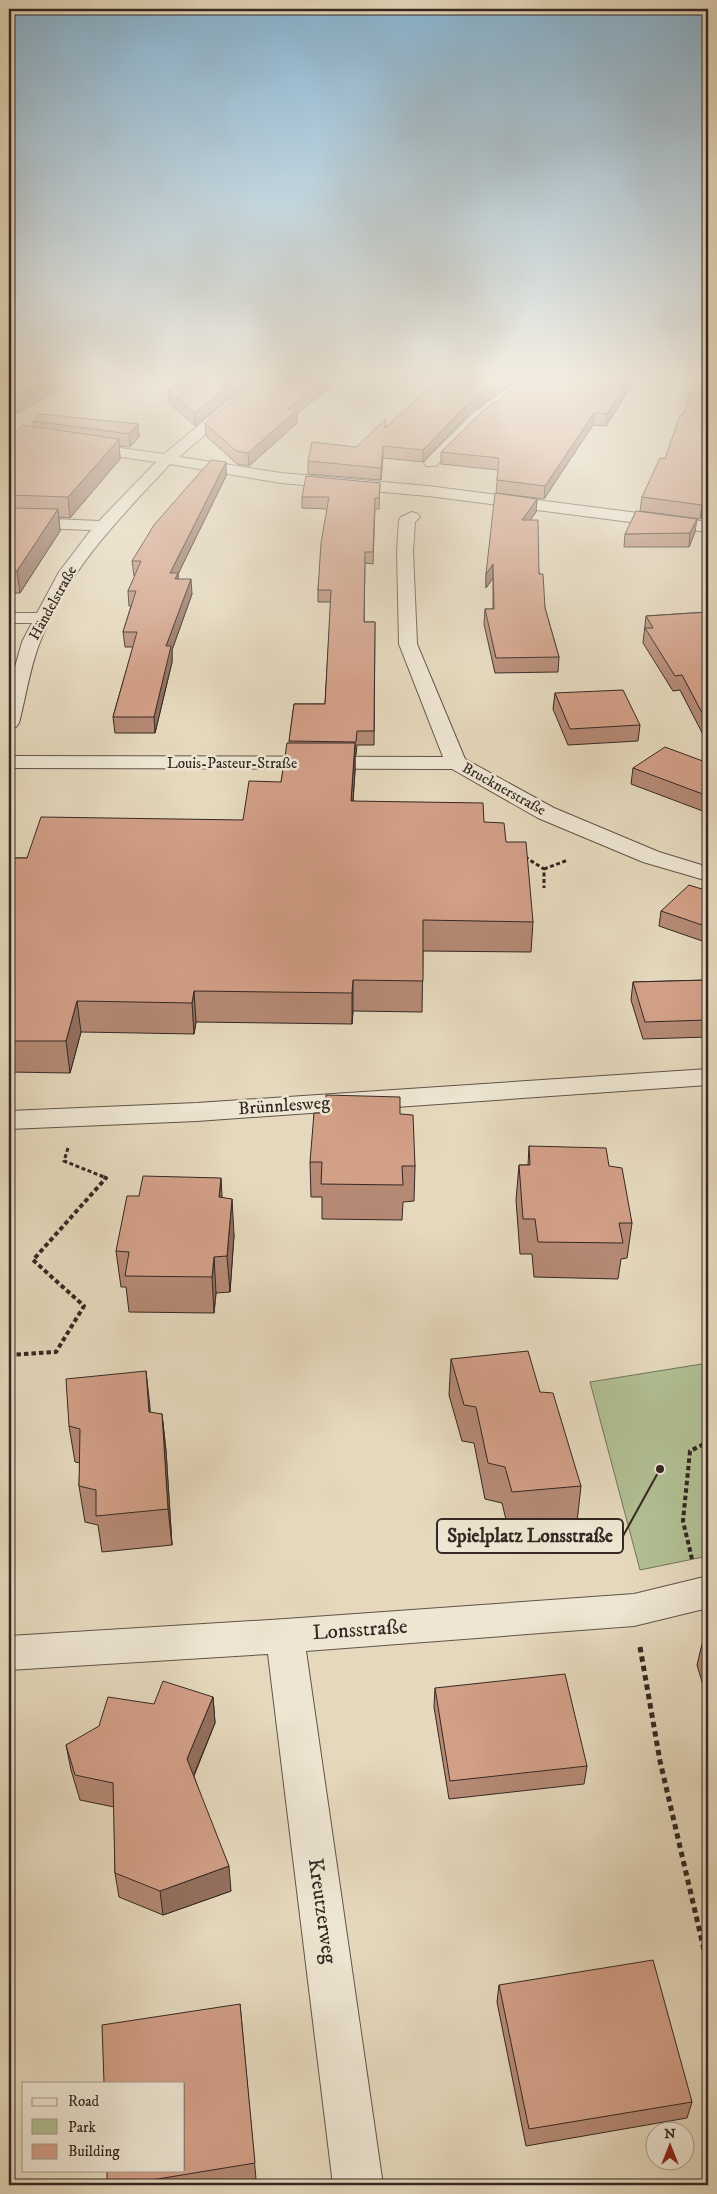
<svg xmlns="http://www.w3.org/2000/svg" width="717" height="2194" font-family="'IM FELL DW Pica',serif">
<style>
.green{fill:#b1bf93;stroke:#72745b}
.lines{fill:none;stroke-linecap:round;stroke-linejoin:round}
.minor-casing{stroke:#605449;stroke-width:2}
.path-far2{stroke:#342823;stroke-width:3;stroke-dasharray:4 2.5;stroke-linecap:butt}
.path-far1{stroke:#342823;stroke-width:4;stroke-dasharray:4.5 3;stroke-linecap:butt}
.path{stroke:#342823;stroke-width:5;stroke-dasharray:5.5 4;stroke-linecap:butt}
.minor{fill:#eee6d3;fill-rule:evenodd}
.wall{fill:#b58974;stroke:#342823}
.shaded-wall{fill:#936f5e;stroke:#342823}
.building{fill:#d29f87;stroke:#342823}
.labels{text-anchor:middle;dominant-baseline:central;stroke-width:5;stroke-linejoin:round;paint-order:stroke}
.far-street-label{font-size:15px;fill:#342823;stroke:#eee6d3}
.street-label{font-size:18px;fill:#342823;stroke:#eee6d3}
.near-street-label{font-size:21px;fill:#342823;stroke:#eee6d3}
.leader{fill:none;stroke:#342823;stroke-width:2}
.callout-dot{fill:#342823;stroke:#eee6d3;stroke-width:2}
.callout{fill:#eee6d3;stroke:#342823;stroke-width:2}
.callout-label{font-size:19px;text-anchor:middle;font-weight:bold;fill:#342823}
</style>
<rect width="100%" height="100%" fill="#e5d8bc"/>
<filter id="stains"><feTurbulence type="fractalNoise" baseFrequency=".004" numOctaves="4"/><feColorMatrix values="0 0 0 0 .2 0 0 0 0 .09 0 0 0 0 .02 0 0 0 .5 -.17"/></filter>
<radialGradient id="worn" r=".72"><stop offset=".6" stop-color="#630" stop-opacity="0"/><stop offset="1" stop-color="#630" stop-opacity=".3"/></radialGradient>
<path class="green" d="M708 1363V1556L640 1570 590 1382Z"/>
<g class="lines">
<g class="minor-casing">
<path id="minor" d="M254 380H268L179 457 281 473 428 486 708 522V532L428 496 281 483 170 464C118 520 69 568 40 642 30 667 26 696 19 723L16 727 9 729V688L22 642 32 623H9V613H37L59 572 91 530 9 527V517L99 521 156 462 9 441V433L164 454Z
M519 380H534L481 421 436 466H426L424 463 426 460 471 415Z
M412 512 418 514 420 517 415 522 413 552 417 644 465 759 554 808 659 852 708 867V881L643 862 538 818 452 769 9 768V756L443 757 399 644 397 552 399 520 401 517Z
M708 1069V1085L197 1121 9 1129V1111L197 1103Z
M708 1576V1608L634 1626 306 1651 383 2185H333L268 1654 9 1670V1636L285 1619 634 1594Z"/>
</g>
<path class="path-far2" d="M525 857 544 869V888
M544 869 568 860
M68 1148 64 1161 104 1177"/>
<path class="path-far1" d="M9 1355 56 1352 84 1306 33 1260 106 1178 101 1176
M692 1559 683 1521 690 1451 708 1442"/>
<path class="path" d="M640 1647 660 1761 708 1967"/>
<use href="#minor" class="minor"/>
</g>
<path class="wall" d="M183 380H252L195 426 169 403 168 390Z
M635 380 606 426 593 425 544 499 496 493 498 470 441 464V452Z
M708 380V498L700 519 640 511 642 497 665 459 683 415Z
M470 413 423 462 383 458 381 480 308 474V461L356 447 385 427Z
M297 414V423L249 466 237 464 206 436 205 423Z
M33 421 138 424 139 437 130 447 119 446 120 459 70 518 59 517 60 531 20 593H9V438L34 427Z
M226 462V476L178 574V579L192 594 172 650V662L155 733H115L113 717 133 647H125L123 632 131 606H129L128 591 135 576H134L132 561Z
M380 483 379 509H375L373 564 365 563 364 622H375L374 745H357L356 755H355V771L353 801 484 822 506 842 533 922 531 952 423 951 422 1012 353 1011 352 1024 196 1022 194 1034 81 1032 70 1073 9 1072V858H27L243 820 281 782 289 743 294 704H325L331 602H318V590L327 509 302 508V497Z
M537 499 536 512 530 520 545 608 559 657 558 672 495 673 484 624 485 609H493V578L486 588V574Z
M695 532 689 547H624L625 534Z
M708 612V744L680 690 673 691 643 643 646 616Z
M555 693 640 725 638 741 568 745 553 709Z
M708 763V813L631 784 633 768Z
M708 891V943L659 926 661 911Z
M708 980V1037L643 1039 631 1000 633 982Z
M400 1114 415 1166 414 1201 403 1202 402 1220 322 1219V1197H311L310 1162Z
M529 1146 609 1166 632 1223 627 1258 621 1259 618 1279 534 1277 532 1254H520L516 1200 519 1165H528Z
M222 1198 234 1235 230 1292 216 1293 214 1313 129 1312 126 1287H121L116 1251Z
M451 1359 540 1392 581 1486 577 1522 508 1528 502 1503 485 1499 474 1443 462 1441 449 1395Z
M151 1413 162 1414 166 1451 172 1545 102 1552 98 1525 85 1522 79 1486 80 1463 75 1462 69 1426Z
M708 1643V1702L697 1665 702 1644Z
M435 1688 587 1766 584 1784 449 1799 434 1707Z
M213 1697 215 1723 194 1776 231 1891 163 1915 119 1897 115 1873 114 1807 80 1800 71 1770 66 1745 154 1704Z
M499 1985 692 2102 687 2118 526 2146 497 2002Z
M240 2004 256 2179 217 2185H107Z"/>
<path class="shaded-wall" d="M46 380H68L62 382 63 387 9 418V400Z
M236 380H252L195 426 194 413Z
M324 380H339L297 414V423L249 466 248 453 288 409Z
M502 380H516L470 413 423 462V450L470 402Z
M629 380H635L606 426 607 414Z
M594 413 593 425 544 499 545 486Z
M138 424 139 437 130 447 129 434Z
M119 439 120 459 70 518 68 497Z
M383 446V458L381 480V468Z
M226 462V476L178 574 179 588 170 573Z
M708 489V498L700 519 702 505Z
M537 499 536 512 521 534 522 520Z
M58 509 60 531 20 593 17 571Z
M697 519 695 532 689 547 690 533Z
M493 564V578L486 588V574Z
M191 579 192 594 172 650V662L155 733 154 717 166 646Z
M355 743V771L351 829V801Z
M353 980V1011L352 1024V993Z
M194 991 196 1022 194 1034 192 1003Z
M77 1001 81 1032 70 1073 66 1041Z
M221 1178 223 1214 219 1197Z
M232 1199 234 1235 230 1292 227 1256Z
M214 1257 216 1293 214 1313 212 1277Z
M146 1371 150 1407 153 1449 149 1412Z
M162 1414 166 1451 172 1545 168 1509Z
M213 1697 215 1723 190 1784 187 1759Z
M229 1866 231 1891 163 1915 160 1891Z"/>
<path class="building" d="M9 380H46L9 400Z
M183 380H236L194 413 168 390Z
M257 380H324L288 409 297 410 248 453 236 451 205 423Z
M438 380H502L470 402 423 450 383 446 381 468 308 461 312 442 356 447 385 420V428Z
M524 380H629L607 414 594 413 545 486 497 480 499 458 441 452 483 411Z
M696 380H708V489L702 505 642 497 660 458 665 459 680 415H683Z
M40 414 138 424 129 434 33 421Z
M22 425 119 439 68 497 9 495V438Z
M211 460 226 462 170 573H178L175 579H191L166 646H171L154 717H113L137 632H123L136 591H128L141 561H132L154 525Z
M306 476 380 483 379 498H375L373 552H365L364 622H375L374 731H357L356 742 289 741 294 704H325L331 590H318L321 543 329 497H302Z
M495 493 537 499 522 520H538L539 574H543L545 608 559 657 496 658 485 609H494L493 564 486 574Z
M9 508 58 509 17 571 9 570Z
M636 511 697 519 690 533 625 534Z
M708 612V724L682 675 675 676 645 628H653L646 616Z
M623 690 640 725 570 729 555 693Z
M287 743H355L351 801 483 803 484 822 504 823 506 842H526L533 922 423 920V981L353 980 352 993 194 991 192 1003 77 1001 66 1041H9V858H27L41 817 243 820 249 781 281 782Z
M665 747 708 763V796L633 768Z
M689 885 708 891V927L661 911Z
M708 980V1020L645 1022 633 982Z
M326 1095 400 1097V1114L413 1115 415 1166H402L403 1185 321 1184 322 1162H310L314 1113H325Z
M529 1146 606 1148 609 1166 622 1168 632 1223H619L623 1243 538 1242 535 1219H523L519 1165H530Z
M143 1176 221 1178 219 1197 232 1199 227 1256 214 1257 212 1277 125 1276 129 1252 116 1251 127 1196H139Z
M528 1351 540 1392 553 1393 581 1486 512 1492 505 1467 488 1463 476 1407 464 1405 451 1359Z
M146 1371 149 1412 162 1414 168 1509 96 1516V1490L79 1486 80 1429 69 1426 66 1379Z
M708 1643V1665L702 1644Z
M565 1674 587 1766 450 1781 435 1688Z
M163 1681 213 1697 187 1759 229 1866 160 1891 115 1873 113 1783 75 1775 66 1745 99 1726 108 1697 154 1704Z
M653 1960 692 2102 529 2129 499 1985Z
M240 2004 255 2163 121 2185H107V2170H184V2083H104L102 2025Z"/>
<linearGradient id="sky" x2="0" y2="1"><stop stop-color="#88b6d5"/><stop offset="0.55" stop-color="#f3ede1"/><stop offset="1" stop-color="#f3ede1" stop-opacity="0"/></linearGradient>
<rect width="717" height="687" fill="url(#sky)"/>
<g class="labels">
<g class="far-street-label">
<text transform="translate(53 603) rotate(-61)">Händelstraße</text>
<text x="232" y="763">Louis-Pasteur-Straße</text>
<text transform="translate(504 789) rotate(29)">Brucknerstraße</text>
</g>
<g class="street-label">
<text transform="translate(284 1106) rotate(-4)">Brünnlesweg</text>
</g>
<g class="near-street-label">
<text transform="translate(360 1630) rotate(-4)">Lonsstraße</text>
<text transform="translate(322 1911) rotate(82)">Kreutzerweg</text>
</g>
</g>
<path class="leader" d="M660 1469L623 1536"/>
<circle class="callout-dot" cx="660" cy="1469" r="5"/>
<rect class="callout" x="437" y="1519" width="186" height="34" rx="5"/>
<g class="callout-label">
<text x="530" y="1542">Spielplatz Lonsstraße</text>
</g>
<rect width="717" height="2194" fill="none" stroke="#e5d8bc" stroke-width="30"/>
<rect x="10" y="10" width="697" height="2174" fill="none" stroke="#342823" stroke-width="2.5"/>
<rect x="15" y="15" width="687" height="2164" fill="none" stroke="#342823"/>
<rect x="22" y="2082" width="162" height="90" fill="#eee6d3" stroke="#a49a8d"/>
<rect x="32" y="2098" width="25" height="8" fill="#eee6d3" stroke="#a49a8d"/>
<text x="68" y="2106" font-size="15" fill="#342823">Road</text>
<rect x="32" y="2119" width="25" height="15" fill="#b1bf93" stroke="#a49a8d"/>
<text x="68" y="2132" font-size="15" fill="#342823">Park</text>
<rect x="32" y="2144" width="25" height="15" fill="#d29f87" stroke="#a49a8d"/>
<text x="68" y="2156" font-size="15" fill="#342823">Building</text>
<g transform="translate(670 2146)"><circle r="24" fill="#eee6d3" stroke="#a49a8d"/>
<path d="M0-4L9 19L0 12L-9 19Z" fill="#8f2418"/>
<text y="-8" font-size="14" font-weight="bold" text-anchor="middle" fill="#342823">N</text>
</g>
<rect width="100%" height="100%" filter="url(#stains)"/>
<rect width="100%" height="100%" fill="url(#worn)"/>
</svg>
